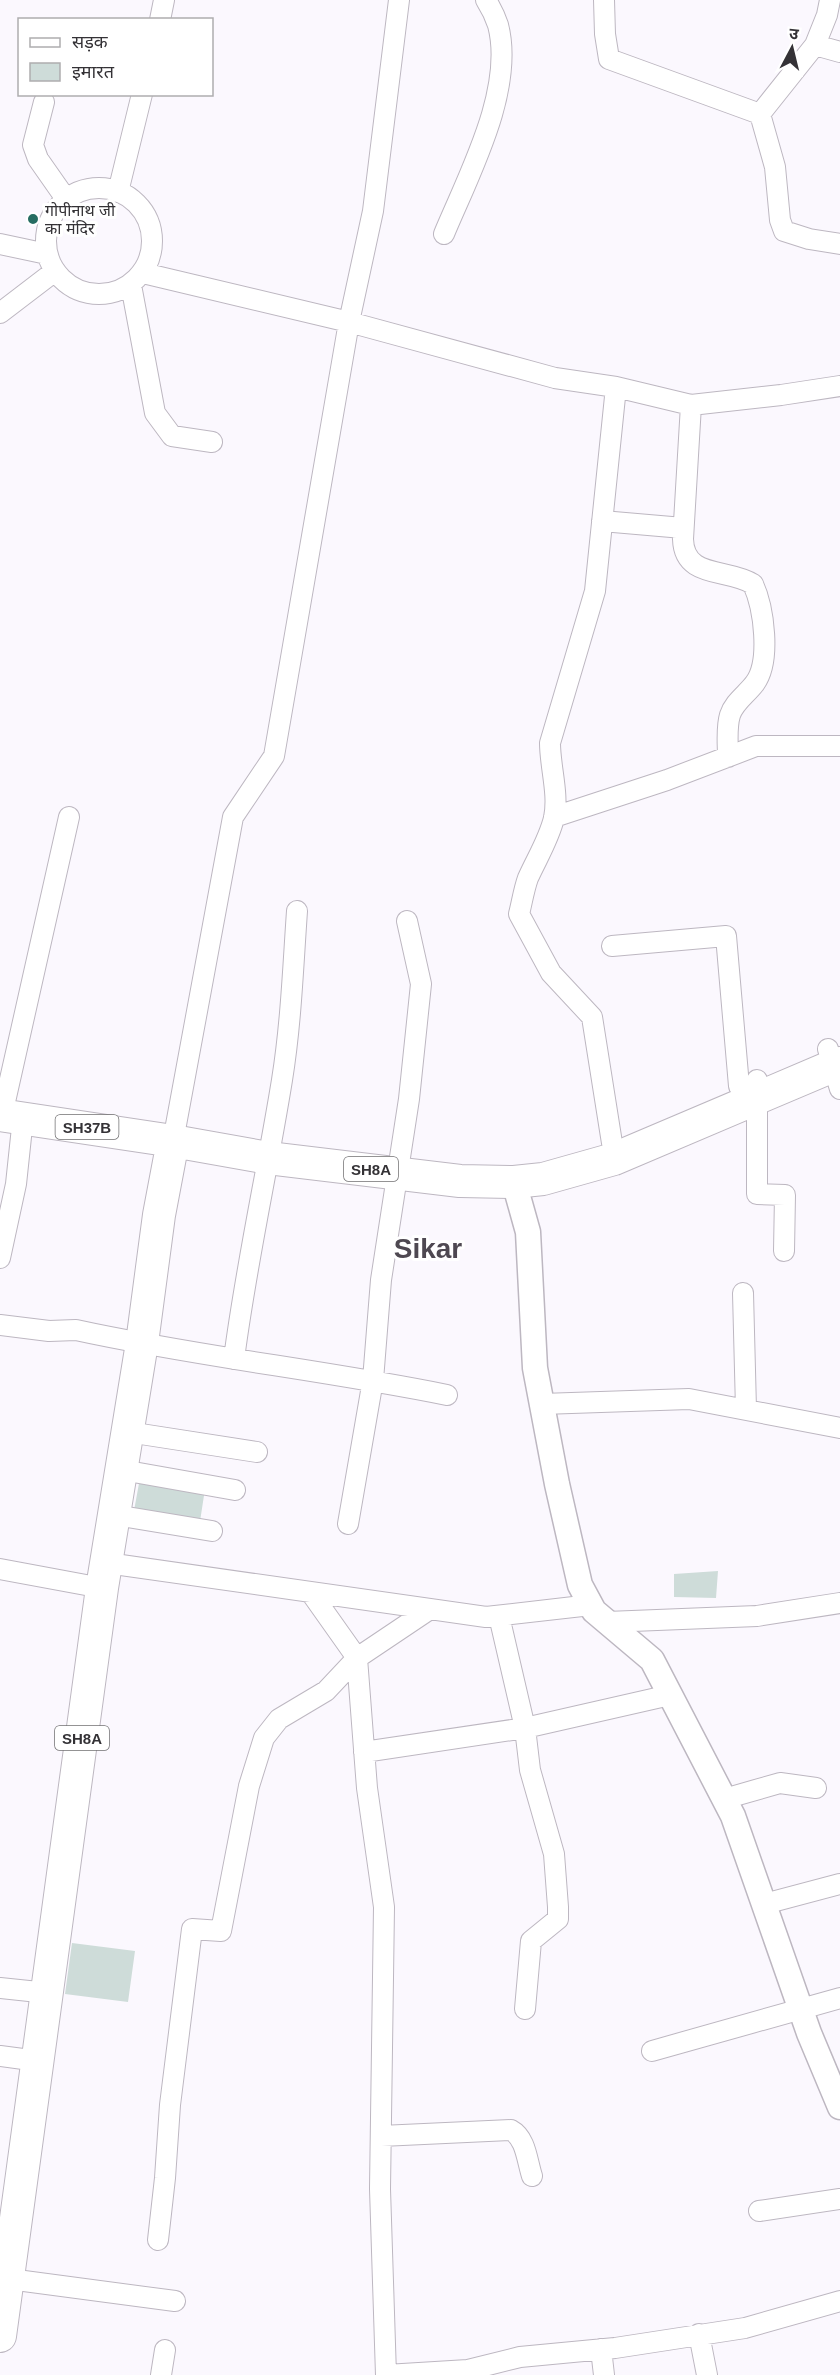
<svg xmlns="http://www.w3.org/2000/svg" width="840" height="2375" font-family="Arial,'Noto Sans Devanagari',sans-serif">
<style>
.building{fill:#cedcd9}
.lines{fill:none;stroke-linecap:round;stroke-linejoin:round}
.minor-casing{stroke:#bdb7c1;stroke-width:22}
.tertiary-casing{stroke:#bdb7c1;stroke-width:27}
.primary-casing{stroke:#bdb7c1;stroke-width:34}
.minor{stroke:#fff;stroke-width:20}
.tertiary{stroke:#fff;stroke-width:24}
.primary{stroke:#fff;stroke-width:32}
.poi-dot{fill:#266d62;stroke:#fff;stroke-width:2}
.labels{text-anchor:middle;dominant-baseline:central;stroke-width:6;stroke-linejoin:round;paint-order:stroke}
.shield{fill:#fff;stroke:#717072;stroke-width:1.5}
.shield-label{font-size:15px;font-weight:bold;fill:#343236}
.poi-label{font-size:16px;fill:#343236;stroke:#fff;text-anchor:start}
.town-label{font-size:28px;font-weight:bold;fill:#4e4851;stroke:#fff}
</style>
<rect width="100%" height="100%" fill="#fbf8fe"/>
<path class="building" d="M140 1478 205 1489 199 1528 133 1516Z
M718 1571 716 1598 674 1597V1574Z
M72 1943 135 1951 128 2002 65 1994Z"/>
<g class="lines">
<g class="minor-casing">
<path id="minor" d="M604 0 605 34 609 59 760 114 815 45
M830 0 827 15 815 45 840 52
M160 20 164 0
M44 102 33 145 38 159 66 199
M760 114 775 167 780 220 784 231 809 239 840 244
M46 241a53 53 0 1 1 106 0a53 53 0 1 1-106 0Z
M118 192 142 94
M444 234C468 176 515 90 498 25 495 16 491 8 486 0
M0 244 47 254
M143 273 349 322 555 378 616 387 691 405 781 395 840 386
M131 285 155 413 172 436 212 442
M0 313 55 271
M691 405 683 539C684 579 727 568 753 584 764 608 771 661 755 683 747 694 734 702 730 715 726 728 728 744 728 757
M602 521 683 528
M554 817 667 780 756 746H840
M612 946 726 936 739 1086
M828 1049 840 1089
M757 1080V1194L785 1195 784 1251
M2 1115 69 817
M173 1141 233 817 274 756 349 322 373 211 399 0
M612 1143 592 1017 551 973 519 914C522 902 524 889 528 878 537 858 549 839 554 818 559 794 550 767 550 743L595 591 616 387
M0 1258 16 1184 23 1118
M743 1293 746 1409
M0 1325 49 1331 76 1330C199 1357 324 1370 447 1395
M234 1359C246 1265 267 1173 282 1080 291 1024 293 968 297 911
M542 1404 689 1399 840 1428
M128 1432 257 1452
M122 1470 235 1490
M115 1515 212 1531
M348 1524 373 1380 381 1280 409 1099 421 984 407 921
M107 1563 486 1617 591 1605
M0 1569 102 1588
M311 1593 357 1658 367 1788 384 1907 380 2189 386 2375
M499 1616 525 1728 530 1770 554 1854 558 1907V1919L531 1941 525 2009
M607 1622 757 1616 840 1603
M364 1752 525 1728 670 1695
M724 1799 780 1783 816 1788
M764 1904 840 1884
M0 1988 48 1993
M652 2051 840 1998
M0 2056 38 2061
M381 2136 511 2130C526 2138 527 2161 532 2176
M759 2211 840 2199
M158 2240 165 2178 170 2105 192 1929 221 1931 249 1786 264 1738 279 1719 326 1691 357 1658 430 1609
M9 2279 175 2301
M699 2334 707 2375
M601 2349 604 2375
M161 2375 165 2350
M386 2375 468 2370 520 2357 615 2348 745 2328 840 2301"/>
</g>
<g class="tertiary-casing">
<path id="tertiary" d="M514 1182 528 1232 535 1368 557 1484 580 1585 594 1611 652 1660 733 1816 809 2033 840 2107"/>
</g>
<g class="primary-casing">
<path id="primary" d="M0 1115 173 1141 268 1158 460 1181 514 1182 543 1179 614 1159 840 1063
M0 2336 102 1588 142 1343 159 1215 173 1141"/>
</g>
<use href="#minor" class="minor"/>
<use href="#tertiary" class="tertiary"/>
<use href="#primary" class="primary"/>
</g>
<circle class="poi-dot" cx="33" cy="219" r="6"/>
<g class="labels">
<g class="shield">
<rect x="55.5" y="1115" width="63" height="24" rx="4.5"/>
<rect x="344" y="1157" width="54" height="24" rx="4.5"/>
<rect x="55" y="1726" width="54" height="24" rx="4.5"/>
</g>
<g class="shield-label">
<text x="87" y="1127">SH37B</text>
<text x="371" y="1169">SH8A</text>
<text x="82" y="1738">SH8A</text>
</g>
<g class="poi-label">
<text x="45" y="210">गोपीनाथ जी<tspan x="45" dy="18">का मंदिर</tspan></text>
</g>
<g class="town-label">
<text x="428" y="1248">Sikar</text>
</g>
</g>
<rect x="18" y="18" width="195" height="78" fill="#ffffff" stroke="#aeadaf" stroke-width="1.5"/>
<rect x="30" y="38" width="30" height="9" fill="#ffffff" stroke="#aeadaf" stroke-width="1.5"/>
<text x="72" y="48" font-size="18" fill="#343236">सड़क</text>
<rect x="30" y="63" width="30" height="18" fill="#cedcd9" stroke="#aeadaf" stroke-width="1.5"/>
<text x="72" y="78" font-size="18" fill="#343236">इमारत</text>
<g transform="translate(792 48) rotate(7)" stroke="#ffffff" stroke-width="4.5" paint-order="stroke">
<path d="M0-4.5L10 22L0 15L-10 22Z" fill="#343236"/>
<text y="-9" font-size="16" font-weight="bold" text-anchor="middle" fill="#343236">उ</text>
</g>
</svg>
